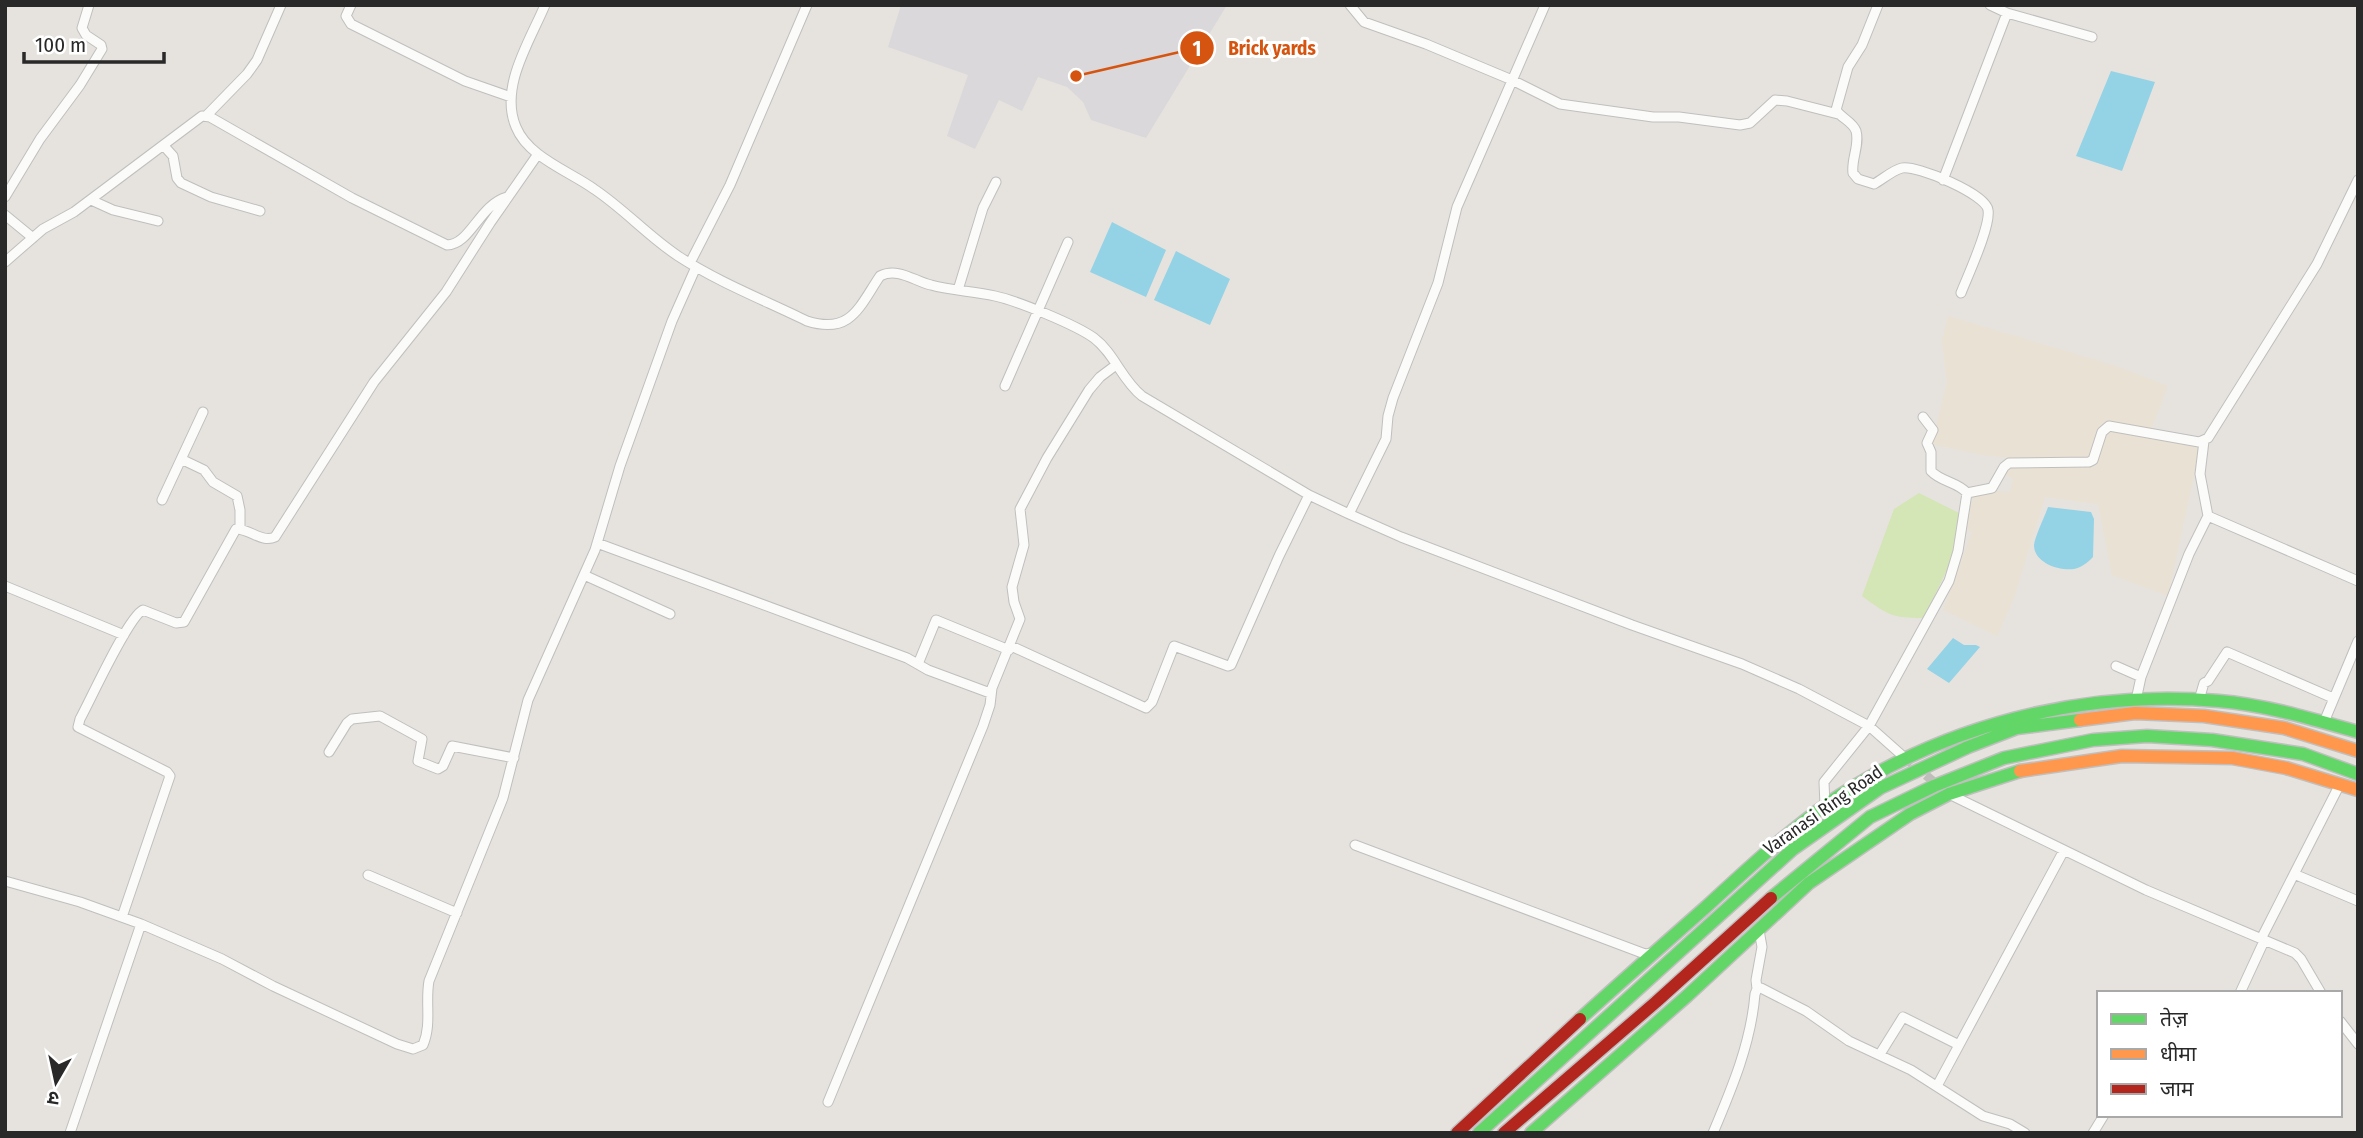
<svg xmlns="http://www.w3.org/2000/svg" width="2363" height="1138" font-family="'Fira Sans Condensed','Noto Sans Devanagari',sans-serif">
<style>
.industrial{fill:#dad8da}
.education{fill:#e9e1d3}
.pitch{fill:#d4e5b6}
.water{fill:#94d2e6}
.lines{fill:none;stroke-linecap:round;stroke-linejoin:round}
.street-tunnel{stroke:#c0beba;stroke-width:9;stroke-dasharray:9 4.5;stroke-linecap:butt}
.street-casing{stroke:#c0bfbf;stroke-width:11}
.fast-casing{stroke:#c0bfbf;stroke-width:15}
.slow-casing{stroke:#c0bfbf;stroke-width:15}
.jam-casing{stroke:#c0bfbf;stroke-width:15}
.street{stroke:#fbfbfa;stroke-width:9}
.fast{stroke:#63d668;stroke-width:12}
.slow{stroke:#ff974d;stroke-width:12}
.jam{stroke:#b3261e;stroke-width:12}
.labels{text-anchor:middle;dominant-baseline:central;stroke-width:6;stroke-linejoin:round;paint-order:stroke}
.street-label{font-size:18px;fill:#292929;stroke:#fff}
.leader{fill:none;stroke:#d5540f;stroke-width:2.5}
.callout-dot{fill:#d5540f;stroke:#fff;stroke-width:2.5}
.mark-label{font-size:21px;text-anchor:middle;font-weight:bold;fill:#fff}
.callout-label{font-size:19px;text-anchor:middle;font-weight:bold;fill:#d5540f;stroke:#fff;stroke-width:6;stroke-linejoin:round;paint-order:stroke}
</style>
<rect width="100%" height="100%" fill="#e6e3de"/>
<path class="industrial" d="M901 5H1227L1146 138 1091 120 1083 102 1067 87 1038 77 1022 111 999 100 975 149 947 136 968 75 888 47Z"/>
<path class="education" d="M1948 316 2116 366 2168 386 2151 430 2105 422 2101 425 2093 455 2087 458 2021 459 1983 455 1932 444 1947 382 1942 341Z
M2112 429 2200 447 2168 596 2112 575 2098 504 2045 497 2014 598 1997 636 1943 610 1972 532 1964 529 1974 496 1997 491 2010 492 2013 479 2004 473 2007 469 2014 467 2096 466 2106 434Z"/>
<path class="pitch" d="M1919 493 1959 513 1954 555 1924 618C1891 618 1888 615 1862 596L1894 509Z"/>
<path class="water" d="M2111 71 2155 82 2122 171 2076 156Z
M1112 222 1166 250 1146 297 1090 272Z
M1176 251 1230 279 1210 325 1154 300Z
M2048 507 2091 512 2094 519 2093 557C2087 563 2082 567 2074 569 2059 571 2034 563 2034 545 2035 536 2045 516 2048 507Z
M1953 638 1964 645H1976L1980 647 1949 683 1927 669Z"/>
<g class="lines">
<path class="street-tunnel" d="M1905 758 1939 786"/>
<g class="street-casing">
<path id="street" d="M351 5 346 16 351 24 465 81 511 97
M545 5C530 41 499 87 516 127 528 157 569 171 594 189 624 209 648 236 678 256 718 282 764 300 807 321 851 335 859 307 880 276 898 267 914 281 931 285 952 291 974 291 995 296 1018 301 1076 325 1094 338 1114 353 1122 380 1142 396L1309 495 1349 514 1401 537 1632 625 1742 664 1799 689 1869 726 1905 758
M1350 5 1364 22 1426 44 1512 80 1560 104 1653 117H1679L1740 125 1750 123 1775 100 1787 101 1838 114
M1878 5 1862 45 1848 67 1836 110C1841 118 1853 122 1856 131 1860 145 1851 159 1853 173L1858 179 1874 184C1883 179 1893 170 1902 168 1917 165 1986 194 1988 210 1991 226 1968 275 1961 293
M1990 5 2007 13 2092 37
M206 116 247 74 257 60 281 5
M164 146 173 156 177 178 181 183 211 197 260 211
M1943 180 2007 13
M5 197 40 139 80 85 102 49 101 45 86 35 82 28 89 5
M91 200 113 210 158 221
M5 215 33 238
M5 262 43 229 74 212 202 116 210 117 352 198 447 245C470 245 479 205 507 197
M690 263 730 185 807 5
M958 290 983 208 996 182
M1005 386 1068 242
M1923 417 1933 430 1927 443 1931 452V471C1941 482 1958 482 1967 493
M181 459 204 470 213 482 237 496 240 510V529
M162 500 203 412
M1349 514 1386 439 1388 416 1393 398 1438 283 1457 207 1545 5
M2208 516 2358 581
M597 543 907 658 928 670 990 693
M584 575 670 614
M5 586 124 635
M1011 646 1146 708 1152 702 1174 646 1228 666 1231 665 1279 556 1309 495
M918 664 936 620 1009 650
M2116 666 2141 677 2136 700
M2141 677 2189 554 2208 516 2200 474 2204 441
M2199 700 2204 683 2208 681 2227 652 2333 698
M2324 722 2358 641
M329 752 347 723 352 719 380 716 422 739 418 761 438 769 443 766 452 746 514 758
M1949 794 2146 890 2295 953 2301 959 2321 993
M1825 806 1824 782 1869 726 1949 581 1958 551 1967 493 1992 488 2004 467 2009 463 2089 462 2093 460 2102 432 2109 426 2199 442 2208 438 2317 264 2358 180
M1355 845 1645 954 1652 953
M2294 874 2358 901
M368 875 457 913
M5 881 80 902 141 924 222 959 273 986 397 1044 413 1049 423 1045C432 1024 425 1002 429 981L503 798 528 700 595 550 620 466 672 321 696 267
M122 917 170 776 167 772 78 727 80 719C91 699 128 617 143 610L176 623 184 622 236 529C250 529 262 543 275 537L374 382 446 292 490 223 538 154
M2261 939 2340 784
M1757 989 1756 980 1762 947 1759 930
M2240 993 2264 941
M2340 1021 2358 1044
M1880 1054 1903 1017 1959 1045
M1937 1086 2063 852
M828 1102 983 726 990 705 992 688 1020 619 1014 602 1012 587 1024 545 1020 509 1047 458 1089 390 1100 377 1116 365
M70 1133 141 924
M1713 1133C1732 1088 1751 1043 1755 994L1757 989 1761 988 1806 1011 1849 1041 1911 1070 1983 1116 2010 1124 2025 1133
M2093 1133 2104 1115"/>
</g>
<g class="fast-casing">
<path id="fast" d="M1771 898 1870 817 1934 786 2004 758 2093 740 2147 736 2212 740 2303 754 2358 774
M1580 1019C1622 981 1664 944 1706 907 1745 871 1784 835 1827 804 1940 726 2082 689 2219 701 2266 705 2312 719 2358 732
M1479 1133 1793 849 1880 788 1968 747 2017 728 2080 720
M1531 1133 1687 996 1809 883 1910 814 1949 794 2020 771"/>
</g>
<g class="slow-casing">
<path id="slow" d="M2080 720 2135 713 2204 716 2284 728 2358 751
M2020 771 2122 756 2232 758 2286 768 2358 790"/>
</g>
<g class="jam-casing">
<path id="jam" d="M1457 1133 1580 1019
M1504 1133 1656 1002 1771 898"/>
</g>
<use href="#street" class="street"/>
<use href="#fast" class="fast"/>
<use href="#slow" class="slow"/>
<use href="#jam" class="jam"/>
</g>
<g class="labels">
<g class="street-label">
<text transform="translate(1823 810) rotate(-35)">Varanasi Ring Road</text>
</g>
</g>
<path class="leader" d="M1076 76L1197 48"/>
<g class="callout-dot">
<circle cx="1076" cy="76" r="7"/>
<circle cx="1197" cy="48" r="18"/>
</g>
<g class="mark-label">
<text x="1197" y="56">1</text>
</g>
<g class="callout-label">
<text x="1272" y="55">Brick yards</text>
</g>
<rect width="2363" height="1138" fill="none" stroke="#292929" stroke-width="14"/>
<rect x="2097" y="991" width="245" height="126" fill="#ffffff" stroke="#a9a9a9" stroke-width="2"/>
<rect x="2111" y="1014" width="35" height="10" fill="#63d668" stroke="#a9a9a9" stroke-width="2"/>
<text x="2160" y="1026" font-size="21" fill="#292929">तेज़</text>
<rect x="2111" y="1049" width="35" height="10" fill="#ff974d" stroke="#a9a9a9" stroke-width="2"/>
<text x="2160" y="1061" font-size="21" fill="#292929">धीमा</text>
<rect x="2111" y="1084" width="35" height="10" fill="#b3261e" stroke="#a9a9a9" stroke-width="2"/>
<text x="2160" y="1096" font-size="21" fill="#292929">जाम</text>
<g transform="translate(56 1082) rotate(189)" stroke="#ffffff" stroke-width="5" paint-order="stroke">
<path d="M0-5L12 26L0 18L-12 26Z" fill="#292929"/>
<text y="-10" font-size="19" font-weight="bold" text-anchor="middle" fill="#292929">उ</text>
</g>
<path d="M24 52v10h140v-10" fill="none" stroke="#292929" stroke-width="3.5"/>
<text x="35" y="52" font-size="21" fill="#292929" stroke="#ffffff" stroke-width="5" paint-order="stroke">100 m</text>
</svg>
